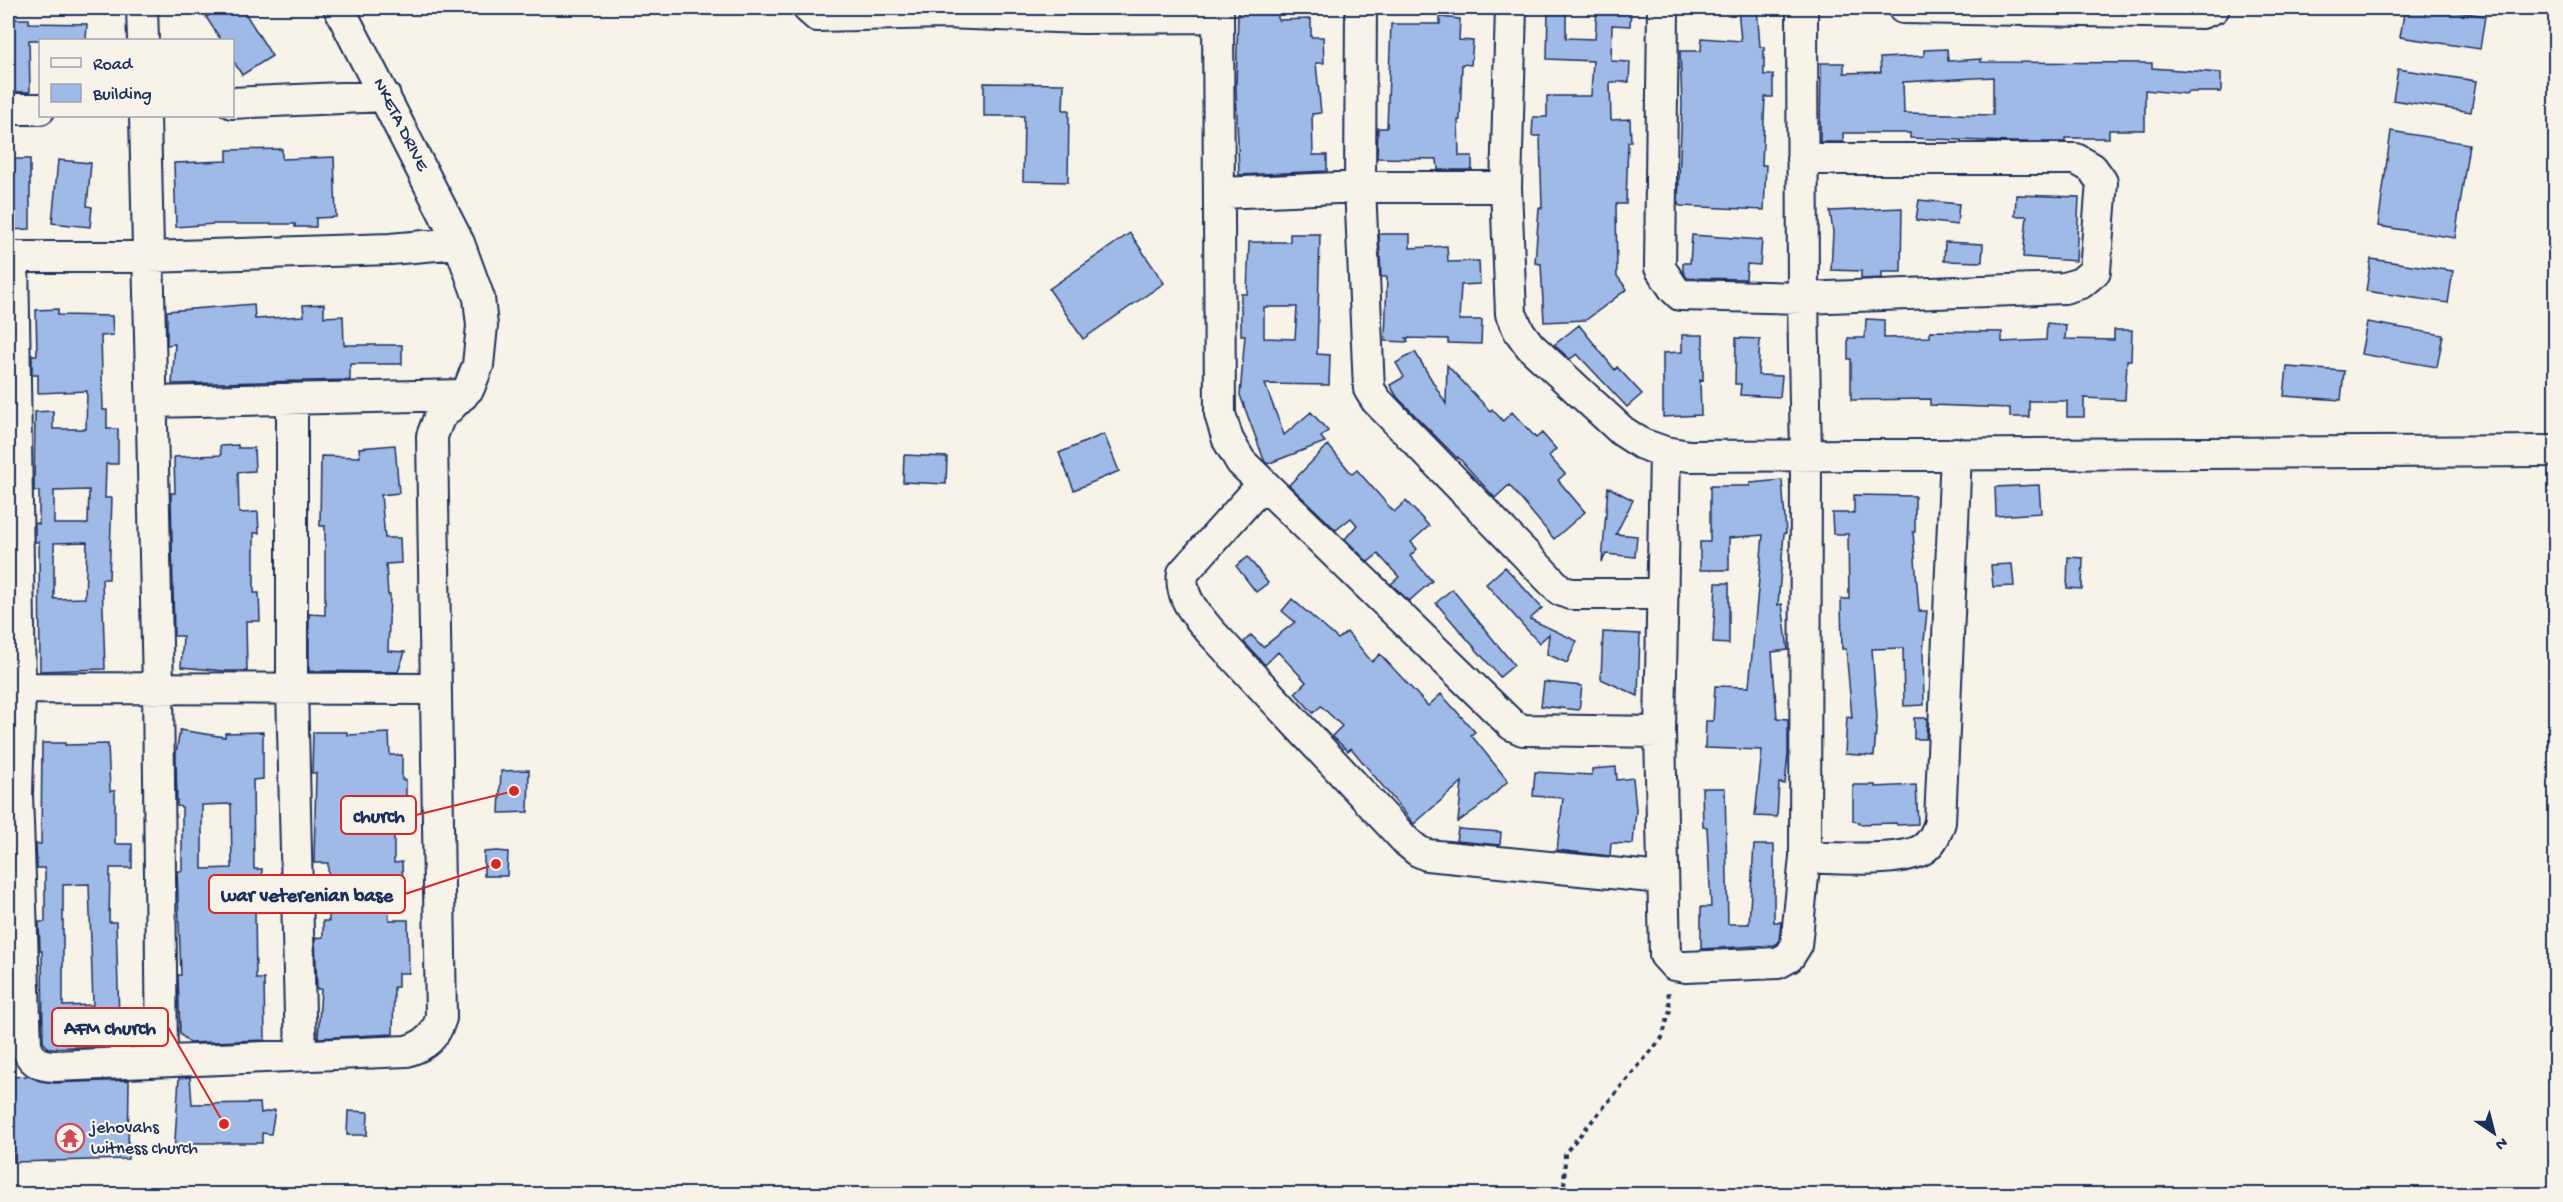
<svg xmlns="http://www.w3.org/2000/svg" width="2563" height="1202" font-family="'Gochi Hand',sans-serif">
<style>
.building{fill:#9fbae6;stroke:#1b2f5e;stroke-width:1.5;fill-rule:evenodd}
.lines{fill:none;stroke-linecap:round;stroke-linejoin:round}
.minor-casing{stroke:#1b2f5e;stroke-width:34}
.path{stroke:#1b2f5e;stroke-width:4;stroke-dasharray:4.5 4.5;stroke-linecap:butt}
.minor{stroke:#f7f3e8;stroke-width:30}
.labels{text-anchor:middle;dominant-baseline:central;stroke-width:4.5;stroke-linejoin:round;paint-order:stroke}
.street-label{font-size:18px;fill:#1b2f5e;stroke:#f7f3e8}
.poi-label{font-size:18px;fill:#1b2f5e;stroke:#f7f3e8;text-anchor:start}
.leader{fill:none;stroke:#d62828;stroke-width:2}
.callout-dot{fill:#d62828;stroke:#f7f3e8;stroke-width:2}
.callout{fill:#f7f3e8;stroke:#d62828;stroke-width:2}
.callout-label{font-size:20px;text-anchor:middle;font-weight:bold;fill:#1b2f5e}
</style>
<rect width="100%" height="100%" fill="#f7f3e8"/>
<filter id="ink" filterUnits="userSpaceOnUse"><feTurbulence type="fractalNoise" baseFrequency=".0167" numOctaves="2"/><feDisplacementMap in="SourceGraphic" scale="12" xChannelSelector="R" yChannelSelector="G"/><feConvolveMatrix kernelMatrix="1 2 1 2 8 2 1 2 1" color-interpolation-filters="sRGB"/></filter>
<g filter="url(#ink)">
<path class="building" d="M221 8H242L272 56 242 75 232 59V40H221L206 17Z
M1548 8H1566V38L1595 39 1597 8H1631L1630 26 1612 25 1611 61 1630 62 1629 82H1610L1611 120 1630 119 1631 142H1628L1626 204H1616L1617 276 1627 289 1586 320 1544 322 1541 264 1535 263 1539 208H1542L1540 136H1532L1533 117H1547V96H1591L1593 61 1547 59Z
M1738 8H1757L1760 47H1764V75H1773V97H1765L1762 165H1766L1764 210 1681 206 1678 205 1682 105 1680 51H1701L1702 38 1741 41Z
M2405 8H2432L2485 16 2480 49 2400 37Z
M1238 12H1278V20L1311 19V37H1323L1324 63H1316L1321 113 1312 114 1313 155H1327V171L1239 175 1236 87Z
M1440 17 1460 19 1459 40 1473 41 1471 65 1462 64 1460 120H1458L1459 156H1472V170H1438L1437 159 1377 158 1378 128H1387L1391 24H1440Z
M8 19H29V23L87 24 86 40H29L30 92H8Z
M1947 49 1948 61 1981 59V62L2152 63V68L2221 73V92H2187V94L2145 90V130H2109V138H2065V142H2010L1910 138V133H1843V142H1820L1821 63H1844V73L1881 72 1880 58 1924 56V50ZM1993 77V115L1904 113 1903 82Z
M2398 69 2476 81 2471 112 2393 100Z
M984 83 1064 84 1063 110H1069L1068 182 1023 181 1024 116H984Z
M2391 131 2469 144 2455 238 2378 226Z
M282 149V159L334 157 336 217 316 218V227H295V224H214L176 227 174 163 227 161V150Z
M8 159H30V229L8 230Z
M58 160 91 163 87 206 92 207 90 227 52 223Z
M2016 195 2079 197 2076 261 2023 257 2027 216H2015Z
M1919 200 1959 204 1957 225 1916 220Z
M1902 208 1901 272H1882V278L1861 279V271L1831 270 1833 232 1830 211Z
M1130 233 1164 283 1083 339 1049 289Z
M1290 234H1320L1317 354 1330 355 1329 385 1265 384 1284 435 1311 412 1328 431 1321 437 1325 442 1267 464 1264 460 1240 395 1245 335H1241V294H1247L1249 242H1290ZM1264 307H1297L1295 339 1264 338Z
M1379 234H1410V248L1447 246 1448 262 1479 261 1480 284 1461 285 1459 320H1482L1481 344 1448 343V339L1406 338 1408 342 1385 341 1387 277H1381Z
M1692 235 1762 240 1760 265 1747 264 1746 279 1687 278 1683 271V263H1690Z
M1945 242 1983 244 1982 262 1944 261Z
M2371 259 2453 271 2448 303 2366 291Z
M254 304 255 319 304 316 303 305 324 304V317L343 316 344 345H402V364H350V380L172 384 175 344 167 345V311Z
M58 309V315L112 316 113 335 101 336 103 410H107V429H118V464H106L105 498H112L109 579H102L105 669 40 671 39 542H35V523L39 524V491H34L35 412 53 411V429H86L87 391 38 393V375H32V355H37L36 310ZM89 490 88 524H54V491ZM87 542 85 598 54 599V543Z
M1866 319 1884 320V338L1930 337V331L2002 332V342L2046 340 2047 323 2066 325 2065 339 2114 340V330H2132L2131 360H2127L2125 400 2084 398V417H2067V401H2029V417H2010V408L1930 405V399L1851 400V359H1848V338H1865Z
M2367 322 2443 335 2437 367 2361 354Z
M1579 325 1615 370 1617 367 1642 394 1627 407 1577 354 1570 359 1554 345Z
M1682 335H1703V381L1700 380 1701 415 1663 417V353L1682 352Z
M1736 338 1760 339 1758 375 1782 376 1780 397 1740 395 1741 384H1735Z
M1415 352 1446 404 1447 365 1490 411 1492 409 1503 421 1512 412 1536 438 1542 433 1556 449 1549 456 1565 474 1558 480 1585 512 1554 539 1509 485 1495 498 1458 457 1457 458 1397 397 1390 385 1404 377 1396 363Z
M2287 367 2344 371 2341 400 2284 396Z
M1104 434 1119 471 1074 490 1059 453Z
M238 445V448H254L255 471 238 472 239 513 258 512 259 533H254V593H259L260 621H246L247 671H224L181 667 183 636H174L171 493H175L174 457 221 455 220 446Z
M395 445 399 493 381 495 385 538H400L401 563 386 564 388 595H390L388 651 405 652 398 672 309 671V614L325 615V526H320L321 456 360 457 359 448Z
M1328 445 1352 474 1357 470 1394 512 1406 501 1429 526 1411 542 1417 549 1410 556 1432 581 1409 601 1391 584 1399 577 1378 554 1368 562 1345 539 1357 525 1351 518 1336 530 1289 485Z
M904 455 947 457 946 484 903 482Z
M1782 480 1786 533H1784L1778 605 1782 604 1788 650 1772 652 1777 718 1788 719V754L1785 784 1779 783 1777 817 1755 816 1762 750 1705 748 1706 721H1713L1715 686 1749 687 1763 535 1729 538V570H1700V542H1710V486H1750V483Z
M2039 485 2041 513 1996 516 1995 487Z
M1608 487 1633 500 1616 534 1637 536 1635 557 1606 554 1602 562Z
M1854 495 1915 496V532H1913L1919 611H1927L1923 652 1924 705 1904 706 1903 648 1872 649 1877 717 1874 756 1845 754 1847 717 1852 718 1846 649H1842L1841 599H1849L1848 534H1833L1832 513H1854Z
M1248 557 1268 583 1256 592 1236 566Z
M2068 557 2083 558 2082 589 2067 588Z
M2012 564 2014 586 1993 587 1991 565Z
M1505 567 1542 608 1530 619 1577 641 1567 663 1547 654 1549 634 1539 643 1486 584Z
M1716 583H1729V644L1713 643Z
M1452 589 1514 665 1500 677 1436 603Z
M1292 599 1338 639 1347 632 1372 662 1380 654 1428 706 1441 694 1475 732 1471 735 1508 781 1487 801 1458 822 1462 782 1414 824 1351 748 1348 751 1332 736 1342 726 1321 706 1313 713 1295 693 1306 682 1278 652 1265 665 1244 642 1251 635 1263 647 1295 622 1282 611Z
M1603 632 1640 634 1638 696 1601 679Z
M1544 682 1582 686 1579 710 1541 706Z
M1914 718H1927L1926 739H1914Z
M180 730 225 737V733L263 732V779L253 780 254 869H262V912H255L256 979H264L265 1040 190 1043 180 1034 178 975H181L177 871H182V807L177 806 176 753ZM231 804 232 868 202 869V805Z
M313 732H347V735L389 733 390 755H402V780H406V804H394V863L402 862 403 889 388 890 389 920H408L409 973H398V987H394L393 1034 318 1038 321 989H317L315 938 323 937V921H329L328 863H314L316 773H312Z
M42 743H65V745L108 744 110 791H115V844H132V868H110L109 922H116L119 1019H130V1036H113V1046L48 1048 43 1042 42 951H40L39 922H45V868H37L36 844H41ZM89 884 93 1005 63 1006V885Z
M1616 767 1617 780 1633 778 1636 810 1633 844 1611 843 1610 856 1557 850 1563 798 1533 796 1535 772 1592 775V769Z
M529 770 528 812 499 813 501 771Z
M1853 785H1875V787L1916 785 1918 824 1897 825 1896 823 1859 824V822L1853 821Z
M1702 788H1725L1728 924H1749L1754 845H1774V922H1781L1779 940 1775 945 1701 949V907H1711L1707 827H1703Z
M1458 829 1501 832 1500 845 1456 841Z
M497 851 508 852 507 876H484V852Z
M28 1076 40 1081 54 1083 129 1080 128 1159 14 1162 10 1107 11 1077Z
M190 1077 192 1104 260 1103 261 1113 275 1110 271 1134 262 1133V1143H194V1154L174 1155 179 1078Z
M348 1111 368 1112 367 1135H347Z"/>
<g class="lines">
<g class="minor-casing">
<path id="minor" d="M142 8 143 40
M808 8 817 16 944 13 1082 18 1218 17
M1218 8 1220 414 1228 440 1241 462 1512 725 1523 730 1660 732
M1361 8 1360 187 1369 389 1376 400 1560 590 1570 594H1663
M1511 8 1506 187 1511 314 1519 331 1530 346 1622 431 1642 444 1665 452 1689 456 2556 451
M1663 8 1660 268 1674 289 1680 295 1803 298 2064 288 2081 283 2095 271 2102 182 2092 168 2076 159H1802
M1903 8 2202 13 2214 8
M232 103 385 96
M8 109H40
M145 116 158 687 162 1060
M1220 193 1360 187H1506
M8 257H149L390 249 459 243
M13 257 20 688 17 795 26 1045C30 1061 40 1066 55 1066L407 1051C426 1045 435 1037 441 1018L432 436 439 418 469 388 478 365 482 326 479 298 459 243 339 8
M292 399V688L301 1055
M152 402 463 395
M1665 452 1660 732 1665 955 1674 965 1686 967 1778 963 1789 957 1796 946 1805 857 1806 455 1803 298 1802 8
M1262 485 1183 573C1179 597 1196 614 1210 631L1407 842 1418 851 1427 855 1662 878
M8 688 435 689
M1805 857C1831 858 1902 863 1923 849 1932 843 1937 832 1940 822L1956 453"/>
</g>
<path class="path" d="M1564 1194 1565 1153 1662 1038 1670 1010 1668 988"/>
<use href="#minor" class="minor"/>
</g>
</g>
<defs>
<g id="temple-ring" transform="scale(1.5)"><circle r="9.5" fill="#f7f3e8" stroke="#d1495b" stroke-width="1.5"/><path d="M0-6L5-2H3V0L6.5 2.5H4V6H1.5V3h-3V6H-4V2.5H-6.5L-3 0V-2H-5Z" fill="#d1495b"/></g>
</defs>
<g fill-rule="evenodd">
<use href="#temple-ring" x="70" y="1138"/>
</g>
<g class="labels">
<g class="street-label">
<text transform="translate(400 125) rotate(63)">NKETA DRIVE</text>
</g>
<g class="poi-label">
<text x="91" y="1128">jehovahs<tspan x="91" dy="21">witness church</tspan></text>
</g>
</g>
<path class="leader" d="M514 791L416 815M496 864L405 894M224 1124L168 1027"/>
<g class="callout-dot">
<circle cx="514" cy="791" r="6"/>
<circle cx="496" cy="864" r="6"/>
<circle cx="224" cy="1124" r="6"/>
</g>
<g class="callout">
<rect x="341" y="796" width="75" height="38" rx="6"/>
<rect x="209" y="875" width="196" height="38" rx="6"/>
<rect x="52" y="1008" width="116" height="38" rx="6"/>
</g>
<g class="callout-label">
<text x="379" y="822">church</text>
<text x="307" y="901">war veterenian base</text>
<text x="110" y="1034">AFM church</text>
</g>
<rect width="2563" height="1202" fill="none" stroke="#f7f3e8" stroke-width="30"/>
<rect x="15" y="15" width="2533" height="1172" fill="none" stroke="#1b2f5e" stroke-width="2" filter="url(#ink)"/>
<rect x="39" y="39" width="195" height="78" fill="#f7f3e8" stroke="#9fa5b1" stroke-width="1.5"/>
<rect x="51" y="58" width="30" height="9" fill="#f7f3e8" stroke="#9fa5b1" stroke-width="1.5"/>
<text x="93" y="69" font-size="18" fill="#1b2f5e">Road</text>
<rect x="51" y="84" width="30" height="18" fill="#9fbae6" stroke="#9fa5b1" stroke-width="1.5"/>
<text x="93" y="99" font-size="18" fill="#1b2f5e">Building</text>
<g transform="translate(2494 1133) rotate(145)" stroke="#f7f3e8" stroke-width="4.5" paint-order="stroke">
<path d="M0-4.5L10 22L0 15L-10 22Z" fill="#1b2f5e"/>
<text y="-9" font-size="16" font-weight="bold" text-anchor="middle" fill="#1b2f5e">N</text>
</g>
</svg>
